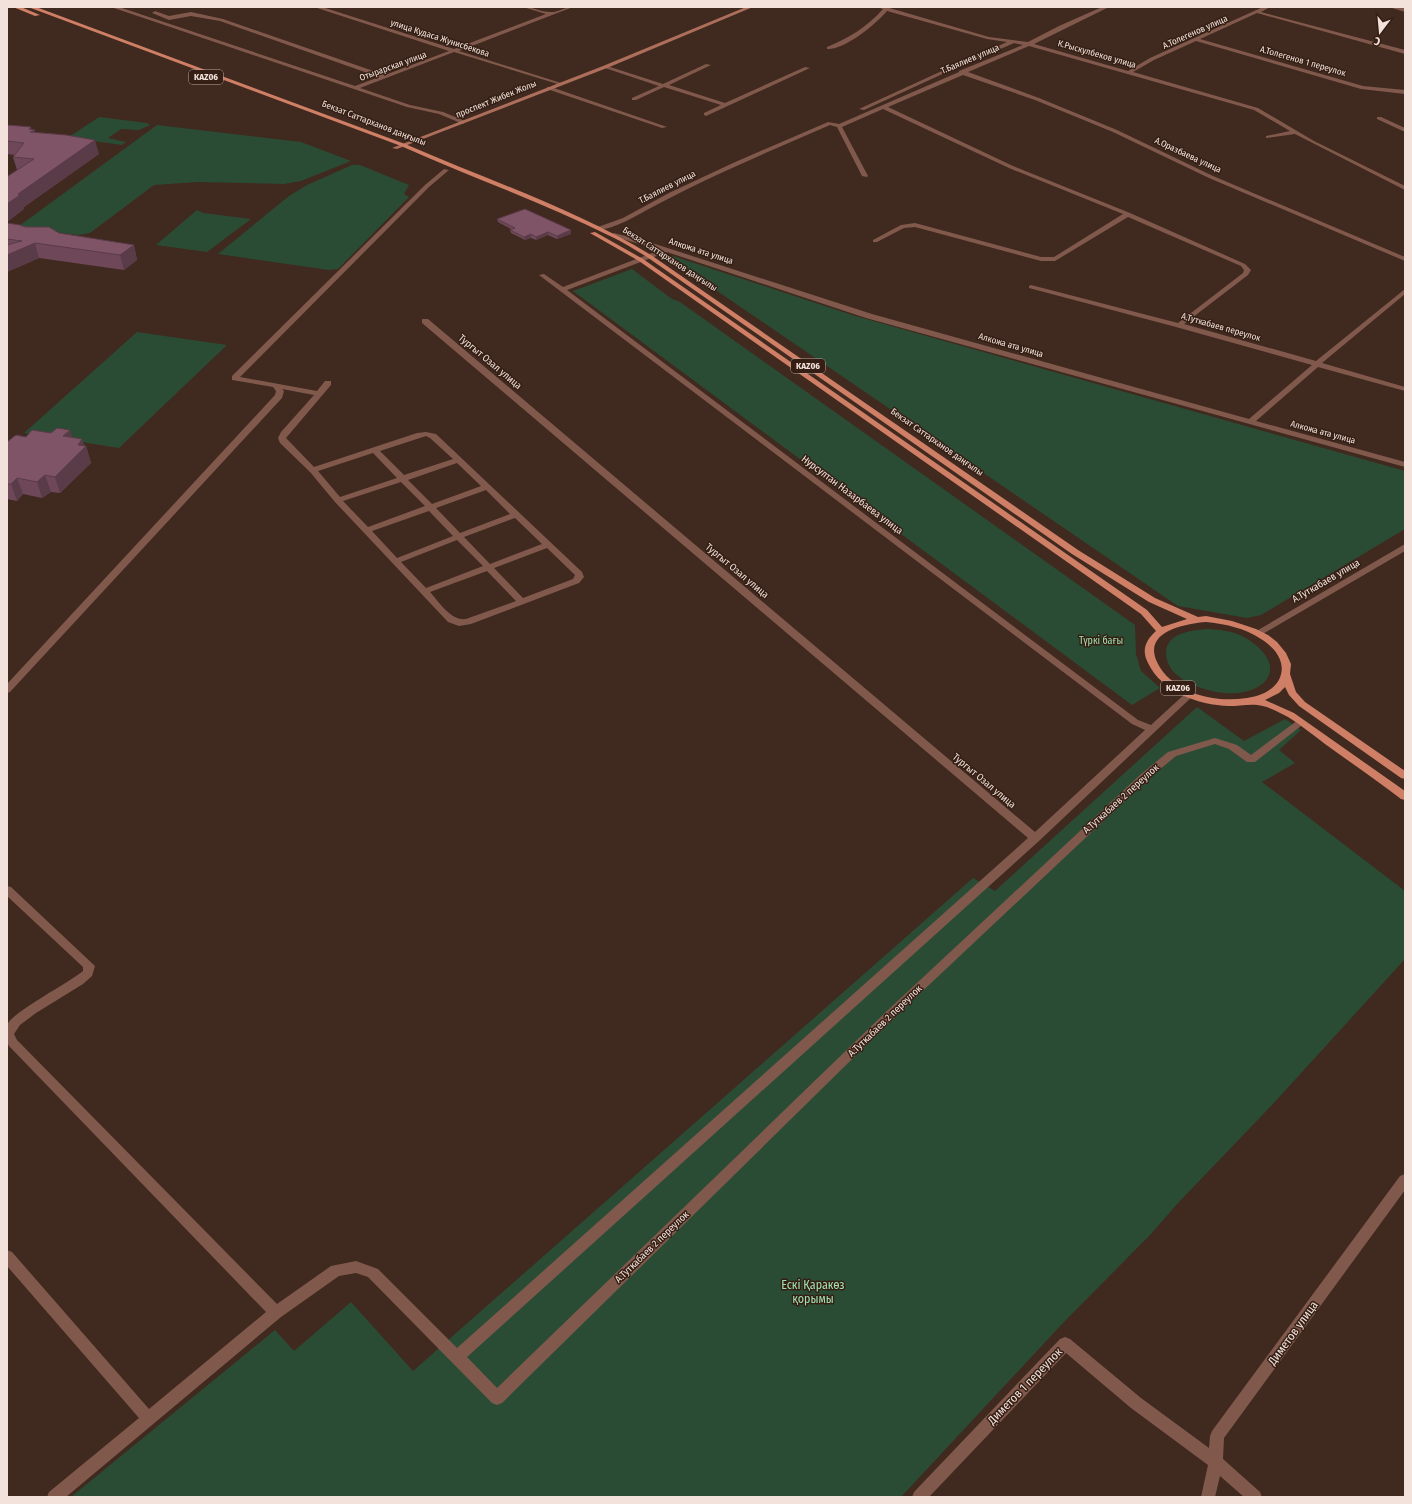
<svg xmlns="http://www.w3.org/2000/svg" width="1412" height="1504" font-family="'Fira Sans Condensed',sans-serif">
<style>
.green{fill:#2b4c34}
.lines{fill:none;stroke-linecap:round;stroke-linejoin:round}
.minor{fill:#80594c;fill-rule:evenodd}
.secondary{fill:#ad6f5b;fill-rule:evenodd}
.primary{fill:#cf7f66;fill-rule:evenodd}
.wall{fill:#6e4859}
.shaded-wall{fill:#5a3b48}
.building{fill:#805467;stroke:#5a3b48}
.labels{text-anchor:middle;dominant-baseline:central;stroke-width:3;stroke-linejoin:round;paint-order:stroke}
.far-street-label{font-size:9px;fill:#f2e2db;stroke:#351f14}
.shield{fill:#351f14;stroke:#b9a89f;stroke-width:1}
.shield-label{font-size:9px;font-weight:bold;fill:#f2e2db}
.street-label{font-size:10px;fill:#f2e2db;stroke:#351f14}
.park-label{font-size:10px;fill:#9fe0af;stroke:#351f14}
.near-park-label{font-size:12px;fill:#9fe0af;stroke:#351f14}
.near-street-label{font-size:12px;fill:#f2e2db;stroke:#351f14}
</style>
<rect width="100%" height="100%" fill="#40291e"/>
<path class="green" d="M99 117 147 123 150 125 139 130 121 129 108 138 126 142 122 145 93 141H63Z
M157 125 301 142 351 161 301 181 284 184 198 182 154 185 90 233 78 235 23 228 19 226Z
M352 165H360L409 185 404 194 409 197 338 269 329 270 218 254 289 196 307 185Z
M197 210 203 213 251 219 207 252 156 245Z
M673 256 852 315 1405 471V529L1261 615 1247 618 1178 606 669 258Z
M632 269 672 299 680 302 1135 625 1136 654 1141 671 1160 688 1132 705 573 291Z
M137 332 227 345 119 448 24 433Z
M1209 629C1220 630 1232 631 1242 636 1259 644 1283 667 1262 684 1239 703 1189 690 1172 670 1168 665 1166 659 1166 653 1166 632 1194 630 1209 629Z
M1197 707 1244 741 1285 719 1301 730 1279 750 1295 763 1262 782 1405 891V959L1272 1105 1178 1203 1151 1234 1062 1324 901 1497H71L275 1330 294 1351 351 1302 413 1371 973 878 995 891Z"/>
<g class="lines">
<path class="minor" d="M111 7H119L355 86 379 77 220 21 191 16 169 20 152 13 155 11 169 16 191 12 223 19 385 75 449 51 314 7H322L454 49 546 14 523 7C533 7 541 12 550 12 557 13 565 7 573 7L459 51 561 83V85L454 52 360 88 410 105 443 112 465 121 466 122 463 124 439 114 407 107Z
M877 7H886L989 37 1028 42 1059 26 1102 7H1109L1034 44 1128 71 1150 58 1263 7H1270L1261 12 1405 50V54L1257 13 1200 39 1363 86 1405 90V94L1361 89 1196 41 1154 60 1133 72 1258 108 1314 141 1405 186V190L1295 134 1266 138V136L1290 131 1254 110 1029 46 968 72 1039 98 1117 130 1213 176 1405 257V261L1209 178 1113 132 1035 100 963 75 888 107 1013 166 1130 213 1245 264 1251 270 1248 275 1184 324 1316 361 1405 289V294L1322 363 1405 387V391L1318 367 1256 421 1405 462V467L866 318 667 252 567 290 1138 720 1151 725 1187 692 1190 691 1195 694 1039 841 467 1357 497 1388 888 1010 1140 775 1168 752 1215 738 1237 745 1251 755 1298 720 1301 719 1306 722 1255 762H1247L1229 749 1215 744 1176 756 1148 779 896 1016 502 1403 497 1405 492 1403 368 1277 356 1273 339 1276 281 1317 66 1497H47L49 1492 139 1418 7 1266V1250L12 1252 149 1409 266 1312 9 1046C6 1042 5 1030 7 1025 12 1012 69 983 83 971V967L7 896V886L11 887 95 966 92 976 83 984 36 1013 20 1025 14 1034 17 1040 277 1304 331 1266 356 1261 378 1269 457 1348 1028 838 422 323V319H428L1035 832 1145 730 1132 724 539 275 544 274 563 287 660 250 612 236V234L614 233 652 243 872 314 1249 419 1312 365 1176 327 1029 288V286L1031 285 1178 323 1243 273 1244 270 1241 266 1128 217 1055 261H1041L915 227 904 228 877 242H873V240L901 225 915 223 1041 257H1054L1123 214 1009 168 883 109 842 127 868 176 867 177 862 176 837 127 830 125C768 152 705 178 645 211 634 217 610 231 598 229V227L623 218 669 193 733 163 828 122 839 124 959 72V71L1023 45 1014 43 978 59H974V57L1007 42 987 39 887 11C876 24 845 50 827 49V47C849 38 867 27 883 9Z
M1391 7 1405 8V12L1392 8Z
M968 59 973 60 864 110 859 109Z
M706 64 711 65 669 85 725 103 805 67 810 68 706 116 704 115V113L721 105 664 87 636 100H632V98L659 86 602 67 607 66 663 84Z
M547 87H551L667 127 662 128 547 89Z
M1377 117H1381L1405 128V132L1377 119Z
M444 169 449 170 429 187 240 377 317 391 325 381H331V385L286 438 314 467 417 433 426 432 436 434 582 572 584 577 579 583 471 624 459 626 448 622 335 502 310 472 280 443 278 438 281 432 314 395 282 389 284 391 282 398 10 692 7 693V684L275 395 276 391 273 387 232 380V376L425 185ZM426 436 430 438 453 459 404 475 380 451ZM373 453 397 478 340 497 318 471ZM457 463 481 486 432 504 408 480ZM401 482 425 506 368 527 343 501ZM486 490 510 514 460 533 436 508ZM429 511 453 536 397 558 372 531ZM515 518 542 544 490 564 464 537ZM457 540 483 566 426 588 401 562ZM547 548 575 575 573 579 523 598 494 568ZM487 571 516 601 466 619C451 621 440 603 430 592Z
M1405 544V551L1261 635H1255L1253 633Z
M1405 1174V1190L1224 1438 1223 1459 1260 1492 1262 1497H1244L1220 1476 1215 1497H1201L1208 1465 1131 1408 1066 1353 929 1497H912L914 1492 1060 1339 1065 1337 1070 1339 1141 1398 1209 1448 1210 1436 1212 1431 1400 1176Z"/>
<path class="secondary" d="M746 7H753L607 68 397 149 392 148 603 66Z"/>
<path class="primary" d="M13 7H21L40 15 35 16Z
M28 7H36L405 144C488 180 573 208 651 255L1078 550 1155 598 1198 617 1206 616 1232 621 1256 629 1268 635 1277 642 1286 653 1291 664 1290 674 1296 692 1305 702 1405 771V779L1401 778 1299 706 1289 695 1285 687 1279 693 1265 700 1294 713 1405 791V800L1401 799C1376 780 1350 762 1325 744 1313 735 1301 725 1288 717 1280 713 1271 708 1263 706 1252 703 1240 706 1229 706 1198 705 1162 692 1148 663 1141 650 1146 640 1156 631L1141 614 639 261 590 233 595 232 643 259 1147 610 1162 627 1187 619 1149 602 1072 554 647 257C635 250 623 242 610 236 542 202 470 177 401 146ZM1206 622C1225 624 1245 628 1261 639 1295 660 1285 693 1247 698 1226 701 1205 699 1187 690 1175 684 1164 676 1158 664 1141 632 1183 624 1206 622Z"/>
</g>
<path class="wall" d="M7 125 31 129 36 133 99 154 24 207V209L7 222 17 170 13 157 15 155 7 154Z
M497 219 571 230V234L557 239 548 235 536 240 531 238 525 240 511 233 510 230 511 229 498 222Z
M7 223 59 233 134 245 137 260 124 270 39 258 7 272Z
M70 430 72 438 82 439 84 446H86L91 463 60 493 51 492 42 498 23 494 17 501 7 499V442L26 437 51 433Z"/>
<path class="shaded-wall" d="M31 127 32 131 35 130 38 143 29 129Z
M95 140 99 154 24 207V209L7 222V204L18 194Z
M571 230V234L557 239V236Z
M548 232V235L536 240V237Z
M531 234V238L525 240 524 237Z
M35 243 39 258 7 272V255Z
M134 245 137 260 124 270 120 255Z
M70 430 75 446 63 436Z
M82 439 85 448 86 446 91 463 60 493 55 477Z
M45 475 51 492 42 498 37 482Z
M17 478 23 494 17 501 11 484Z"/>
<path class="building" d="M7 125 31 127 29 129 35 130 30 132 66 135 95 140 18 194 20 195 7 204V178L8 176 34 159 13 157 24 143 7 141Z
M525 209 571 230 557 236 548 232 536 237 531 234 524 237 510 230 515 228 497 219Z
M7 223 20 225 25 227H49L59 233 134 245 120 255 35 243 7 255V245L22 241 7 239Z
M57 428 70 430 63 436 82 439 78 445 86 446 55 477 45 475 37 482 17 478 11 484H7V442L16 435 26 437 32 430 51 433Z"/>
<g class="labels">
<g class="far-street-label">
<text transform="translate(1195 32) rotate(-24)">А.Толегенов улица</text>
<text transform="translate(440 38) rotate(18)">улица Кудаса Жунисбекова</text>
<text transform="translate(1097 54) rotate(16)">К.Рыскулбеков улица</text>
<text transform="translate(970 59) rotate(-23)">Т.Баялиев улица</text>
<text transform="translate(1303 61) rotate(16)">А.Толегенов 1 переулок</text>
<text transform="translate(393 66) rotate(-20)">Отырарская улица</text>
<text transform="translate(496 99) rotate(-22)">проспект Жибек Жолы</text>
<text transform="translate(374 123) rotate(21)">Бекзат Саттарханов даңғылы</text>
<text transform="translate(1188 155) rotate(25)">А.Оразбаева улица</text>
<text transform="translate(667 187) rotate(-27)">Т.Баялиев улица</text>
<text transform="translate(701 251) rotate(18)">Алкожа ата улица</text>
<text transform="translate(670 259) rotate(33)">Бекзат Саттарханов даңғылы</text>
<text transform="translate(1221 327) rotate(16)">А.Туткабаев переулок</text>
<text transform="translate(1011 345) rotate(16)">Алкожа ата улица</text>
<text transform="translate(1323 432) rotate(15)">Алкожа ата улица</text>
<text transform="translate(937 442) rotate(35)">Бекзат Саттарханов даңғылы</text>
</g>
<g class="shield">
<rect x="189" y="70" width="34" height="14" rx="3"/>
<rect x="791" y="359" width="34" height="14" rx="3"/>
<rect x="1161" y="681" width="34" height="14" rx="3"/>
</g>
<g class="shield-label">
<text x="206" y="77">KАZ06</text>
<text x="808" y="366">KАZ06</text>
<text x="1178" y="688">KАZ06</text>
</g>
<g class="street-label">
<text transform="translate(490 362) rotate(40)">Тургыт Озал улица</text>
<text transform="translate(852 495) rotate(37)">Нурсултан Назарбаева улица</text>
<text transform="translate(737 571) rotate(40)">Тургыт Озал улица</text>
<text transform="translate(1326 581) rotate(-30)">А.Туткабаев улица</text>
<text transform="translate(984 781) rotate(40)">Тургыт Озал улица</text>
<text transform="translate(1121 799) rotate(-42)">А.Туткабаев 2 переулок</text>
<text transform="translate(885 1021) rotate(-44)">А.Туткабаев 2 переулок</text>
<text transform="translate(652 1247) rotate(-44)">А.Туткабаев 2 переулок</text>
</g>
<g class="park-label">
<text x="1101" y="641">Түркі бағы</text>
</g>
<g class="near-park-label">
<text x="813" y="1285">Ескі Қаракөз<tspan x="813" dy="14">қорымы</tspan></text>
</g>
<g class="near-street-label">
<text transform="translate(1293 1333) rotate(-54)">Диметов улица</text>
<text transform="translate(1025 1386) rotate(-46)">Диметов 1 переулок</text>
</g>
</g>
<rect width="1412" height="1504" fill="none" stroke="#f2e2db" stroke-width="16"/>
<g transform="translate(1380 32) rotate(196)" stroke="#351f14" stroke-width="3" paint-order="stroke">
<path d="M0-3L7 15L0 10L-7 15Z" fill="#f2e2db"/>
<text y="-6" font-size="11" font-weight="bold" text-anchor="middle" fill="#f2e2db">С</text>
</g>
</svg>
